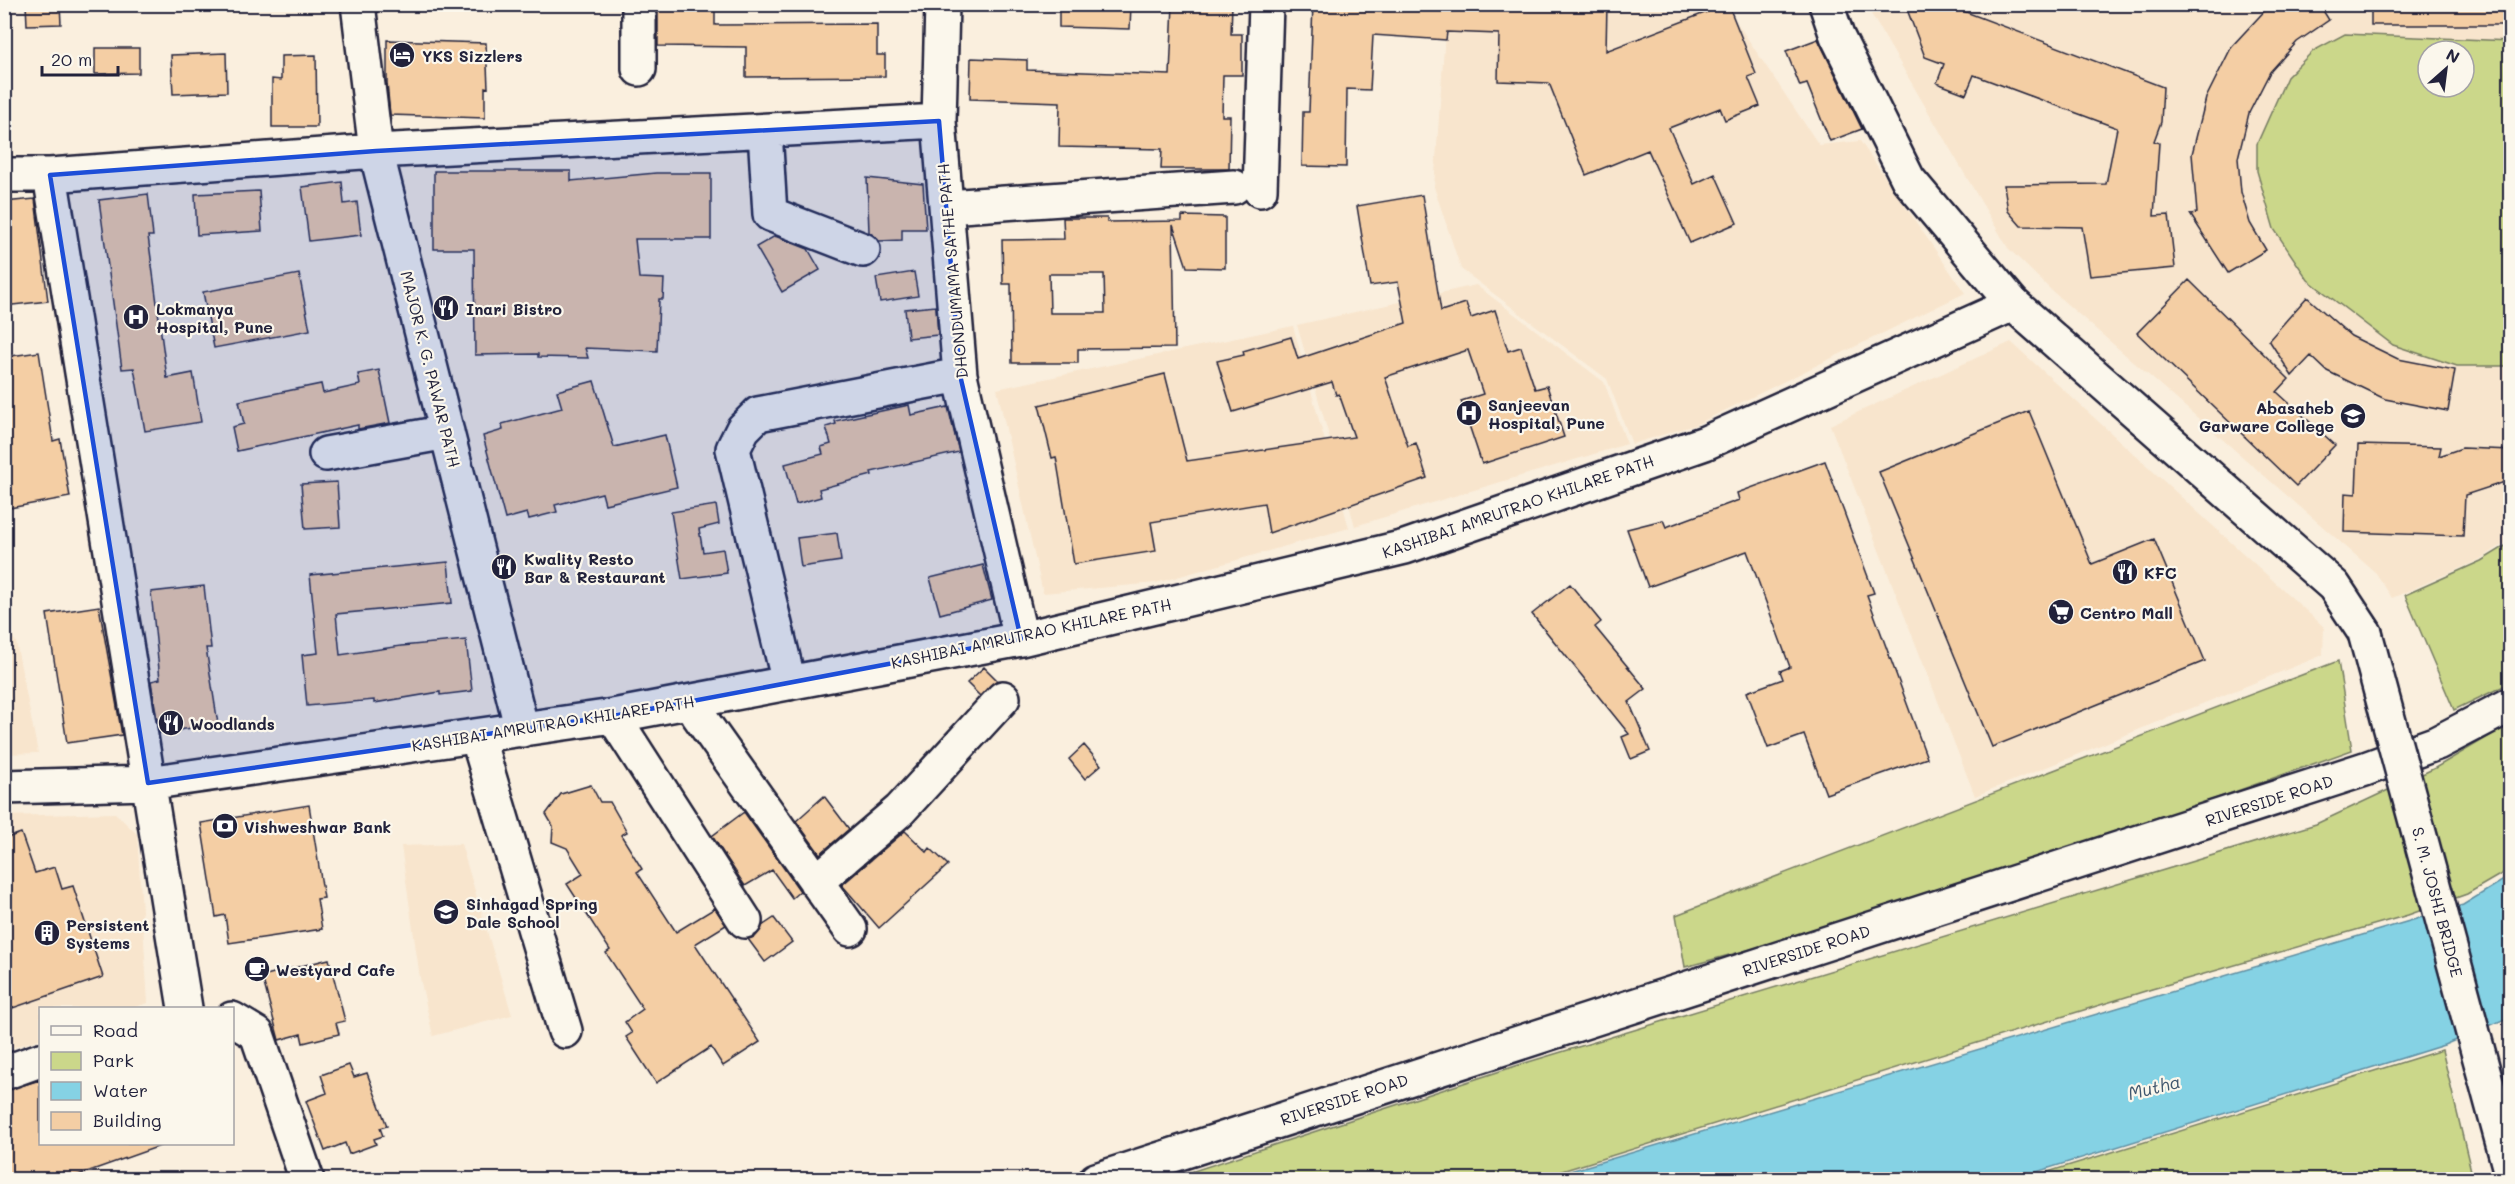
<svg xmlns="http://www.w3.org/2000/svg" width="2515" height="1184" font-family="Mali,sans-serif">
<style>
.built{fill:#f8e5cd;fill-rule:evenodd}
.green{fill:#cbd78a;stroke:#767c62;stroke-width:1.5;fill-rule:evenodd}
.water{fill:#85d2e4;stroke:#5d8ca0;stroke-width:1.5}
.building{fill:#f4cea4;stroke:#22223b;stroke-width:1.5;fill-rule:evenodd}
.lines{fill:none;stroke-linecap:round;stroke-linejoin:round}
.minor-casing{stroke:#22223b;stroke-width:38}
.major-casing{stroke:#22223b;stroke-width:38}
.minor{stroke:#fbf7ec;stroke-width:33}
.major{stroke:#fbf7ec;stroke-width:33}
.major-bridge-casing{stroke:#22223b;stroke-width:38;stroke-linecap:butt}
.major-bridge{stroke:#fbf7ec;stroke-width:33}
.marked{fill:#1d4ed8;fill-opacity:0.2;stroke:#1d4ed8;stroke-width:4.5;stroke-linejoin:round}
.labels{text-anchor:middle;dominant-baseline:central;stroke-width:4.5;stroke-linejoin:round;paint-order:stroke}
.poi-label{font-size:16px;font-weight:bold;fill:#22223b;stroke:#fbf7ec;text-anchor:start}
.street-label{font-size:16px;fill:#22223b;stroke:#fbf7ec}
.water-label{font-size:18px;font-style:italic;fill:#40576e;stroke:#fbf7ec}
</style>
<rect width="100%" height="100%" fill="#faefde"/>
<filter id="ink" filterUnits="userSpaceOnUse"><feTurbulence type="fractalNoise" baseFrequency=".0167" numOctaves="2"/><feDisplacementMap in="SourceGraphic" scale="12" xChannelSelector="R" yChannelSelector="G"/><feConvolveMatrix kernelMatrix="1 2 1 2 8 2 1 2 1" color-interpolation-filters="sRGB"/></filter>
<g filter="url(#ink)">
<path class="built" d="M1447 5H1725L1819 145 1860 141 1965 293 1695 425 1632 444 1607 379 1461 269 1434 187Z
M1866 5H2510V540L2479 560 2392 598 2376 573 2052 291 2008 248ZM2428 51H2464V87H2428Z
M1476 285 1604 382 1627 444 1355 526 1297 325Z
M1293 326 1349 528 1156 583 1043 593 997 389Z
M2011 342 2324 627 2323 655 1975 796 1830 425Z
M5 627 16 642 38 753 5 754Z
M115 813 137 834 148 1003 132 1008H40V1039L5 1050 4 816Z
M461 844 512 1015 433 1036 420 978 401 846Z"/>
<path class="green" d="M2345 34 2510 41V366H2457L2393 345 2308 280 2274 229 2257 171V144L2287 77 2313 51ZM2428 51H2464V87H2428Z
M2510 543V683L2454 710 2405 595 2481 561Z
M2338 661 2352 750 1935 899 1685 967 1676 915Z
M2510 724V869L2467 894 2408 915 2152 989 1536 1179 1166 1180 1525 1063 2316 824 2435 768Z
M2442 1050 2473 1179H2025Z"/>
<path class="water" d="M2510 876V1017L2444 1045 2014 1179 1540 1180 2463 905Z"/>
<path class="building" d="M26 4H60L61 24 27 25Z
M658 4H715V25L877 24V55H885V76L746 77V47L658 46Z
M1059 4H1131L1130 29 1059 27Z
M1173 4H1232L1231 34H1242V75H1223L1222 116H1230L1229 169H1161L1162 149 1059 147 1060 102 970 99 971 58 1027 60V70L1170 75Z
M1313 4H1607L1606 51 1728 4 1756 74 1748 77 1760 106 1725 120 1720 108 1669 128 1694 184 1715 174 1737 223 1690 243 1648 150 1586 175 1549 83 1498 81 1499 34 1447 32 1446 40 1373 35 1370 90 1347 89 1346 167 1302 166 1303 112H1309Z
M1905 4H1945L2163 87 2161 122 2154 141 2159 143 2154 216 2169 215 2175 268 2090 276 2082 227 2021 226 2008 211 2004 185 2106 184 2117 128 1974 75 1966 94 1937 83 1944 64 1925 57Z
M2271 4H2319L2329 20 2297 42 2270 72 2249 113 2238 158 2241 192 2250 223 2266 250 2228 273 2190 214 2197 213 2192 154 2206 98 2232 46Z
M2371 4H2511V25H2371Z
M1818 39 1862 129 1830 141 1807 84 1800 86 1786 51Z
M387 40 486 43 488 88 485 87V118L390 115 387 83Z
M95 48H139V73L95 74Z
M226 53 227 92 173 94 171 55Z
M316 55 317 127H272V79L281 80V56Z
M434 171H571V181L656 173H711V239H635L639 278 664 279 663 299H659L657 351 585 348 588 358 538 357V354L475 355 474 249H434Z
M867 178 923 184 926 229H902V240L879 241 869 232Z
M342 182 344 204 357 202 361 235 309 241 302 187Z
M259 191 262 231 197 235 195 194Z
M148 194 153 236H148L167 378 193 373 201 422 145 431 134 368 122 369 99 200Z
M1422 195 1441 311 1466 303 1471 318 1495 310 1508 351 1521 347 1535 389 1547 386 1564 437 1482 464 1461 401 1483 394 1468 350 1385 377 1408 446 1416 443 1427 478 1269 533 1264 503 1151 522 1156 551 1074 564 1056 457 1052 458 1039 405 1165 374 1187 461 1354 437 1339 394 1336 395 1332 382 1233 412 1217 361 1244 355 1243 351 1291 337 1298 359 1406 323 1398 282 1370 286 1357 206Z
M35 199 48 301 4 306V202Z
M1182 216 1225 217V268L1187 267 1173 225 1175 348 1078 349V363H1012L1011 284H1003L1002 240 1064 239 1063 218H1107V222L1182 221ZM1049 274H1104L1105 313H1050Z
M775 236 808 249 820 270 782 292 756 247Z
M914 272 918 296 880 302 876 278Z
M299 274 310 330 214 348 203 292Z
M2189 280 2289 379 2277 392 2335 445 2296 486 2137 333Z
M2307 297 2351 336 2398 359 2455 370 2448 411 2385 399 2327 371 2311 356 2292 376 2269 340Z
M936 306 938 335 908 338 905 309Z
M39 352 53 441 60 439 70 497 4 509V406H9L4 357Z
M379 370 390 423 358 429V425L237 451 232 427 244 424 239 401 321 384 323 393 360 385 358 374Z
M594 381 614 447 665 435 677 487 605 504 602 493 555 505 557 512 529 519 527 513 505 519 483 436 503 430 502 424 562 408 557 391Z
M909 405 911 415 948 407 959 452 871 472 872 475 819 489 821 497 796 504 785 464 823 454 821 447 831 444 826 427 836 424 835 421Z
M2029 411 2092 564 2154 539 2205 661 1992 747 1879 472Z
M2358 445 2441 447 2439 456 2462 448 2511 450V480L2465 495 2463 536 2344 532 2345 493 2356 494Z
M1825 461 1874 593 1867 595 1927 758 1826 794 1804 735 1768 748 1747 692 1783 679 1780 671 1790 667 1747 551 1648 587 1627 529 1663 520 1666 527 1739 500 1737 493Z
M337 482 340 527 305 529 301 484Z
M716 505 719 524 699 529 703 552 723 549 727 573 682 579 671 512Z
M837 533 841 561 801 567 797 538Z
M448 562 452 603 336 614 340 655 401 646 466 640 472 691 440 695V692L374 703V700L307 706 302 655 318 653 310 575Z
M983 565 992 600 940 614 930 578Z
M1570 584 1601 622 1595 627 1646 689 1629 702 1650 751 1631 759 1622 737 1629 734 1532 614Z
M204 586 211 648H206L218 724 159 733 151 681 160 679 151 592Z
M99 606 122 735 67 743 47 614Z
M984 667 997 680 980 696 967 683Z
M1084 745 1101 765 1085 779 1069 759Z
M591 785 600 802H610L627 832 621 835 642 869 637 872 676 932 715 908 726 925 695 944 760 1042 723 1066 711 1047 656 1083 626 1037 632 1033 625 1022 643 1009 606 953 610 950 567 884 583 874 567 848 552 842 553 826 546 814 561 794Z
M824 796 849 829 820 854 796 821Z
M309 805 324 898 317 899 322 929 229 943 225 915 216 917 201 823Z
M744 812 800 891 792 898 772 870 745 886 712 836Z
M905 831 927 852 930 848 948 865 879 928 842 885Z
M21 833 35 873 55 867 62 889 73 886 103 977 4 1011V839Z
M774 918 792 942 765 962 748 939 756 936 762 926Z
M329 959 345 1021 336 1023 339 1034 303 1043 301 1034 279 1040 262 976Z
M349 1065 354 1077 367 1073 387 1126 380 1128 383 1136 374 1139 376 1144 349 1154 345 1143 325 1151 306 1101 327 1093 321 1075Z
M40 1080V1143H160V1146L67 1179H4V1091Z"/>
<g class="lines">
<g class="minor-casing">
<path id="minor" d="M358 4 376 151 522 730
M942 4 939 121 960 375 1021 639
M639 69V4
M765 131 770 214 863 250
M4 175H50L376 151 939 121
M50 175 185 1008
M1260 190 1266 4
M947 207 1234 187
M326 454 447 432
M789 683 733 449 743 429 758 414 960 375
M689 702 850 929
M613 716 745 921
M477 736 565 1031
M4 787 148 783 613 716 1021 639 1405 547 1705 443 2013 304
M816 882 900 810 1003 698
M232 1019 257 1034 307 1180
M4 1073 40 1060
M1096 1180 2365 769 2437 743 2510 705"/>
</g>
<g class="major-casing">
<path id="major" d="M1826 4 1837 36 1908 179 2013 304 2334 586 2365 633"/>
</g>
<use href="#minor" class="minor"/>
<use href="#major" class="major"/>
<g class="major-bridge-casing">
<path id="major-bridge" d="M2365 633 2510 1170"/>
</g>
<use href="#major-bridge" class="major-bridge"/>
</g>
</g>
<path class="marked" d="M939 121 960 375 1021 639 613 716 148 783 50 175 376 151Z"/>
<defs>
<g id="hotel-disc" transform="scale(1.35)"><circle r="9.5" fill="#22223b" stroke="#fbf7ec"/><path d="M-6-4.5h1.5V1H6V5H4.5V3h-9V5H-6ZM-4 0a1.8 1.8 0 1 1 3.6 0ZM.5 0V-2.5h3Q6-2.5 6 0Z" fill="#fff"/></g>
<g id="restaurant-disc" transform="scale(1.35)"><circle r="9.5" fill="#22223b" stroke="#fbf7ec"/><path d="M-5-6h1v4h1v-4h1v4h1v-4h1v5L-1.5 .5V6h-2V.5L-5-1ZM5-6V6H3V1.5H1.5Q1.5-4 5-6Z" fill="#fff"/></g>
<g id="hospital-disc" transform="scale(1.35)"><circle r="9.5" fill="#22223b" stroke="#fbf7ec"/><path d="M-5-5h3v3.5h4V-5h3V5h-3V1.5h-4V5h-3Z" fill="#fff"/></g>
<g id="university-disc" transform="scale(1.35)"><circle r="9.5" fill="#22223b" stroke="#fbf7ec"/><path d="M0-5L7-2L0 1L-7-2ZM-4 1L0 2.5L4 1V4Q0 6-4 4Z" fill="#fff"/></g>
<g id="supermarket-disc" transform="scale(1.35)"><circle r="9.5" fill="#22223b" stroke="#fbf7ec"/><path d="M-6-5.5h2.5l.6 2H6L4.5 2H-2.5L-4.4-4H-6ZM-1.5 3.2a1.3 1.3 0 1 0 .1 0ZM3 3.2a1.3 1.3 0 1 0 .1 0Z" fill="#fff"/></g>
<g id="bank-disc" transform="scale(1.35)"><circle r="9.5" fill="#22223b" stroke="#fbf7ec"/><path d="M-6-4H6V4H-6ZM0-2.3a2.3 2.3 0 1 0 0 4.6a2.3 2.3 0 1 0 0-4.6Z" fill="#fff"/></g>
<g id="school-disc" transform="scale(1.35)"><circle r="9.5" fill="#22223b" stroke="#fbf7ec"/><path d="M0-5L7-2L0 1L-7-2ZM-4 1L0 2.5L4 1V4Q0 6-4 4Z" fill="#fff"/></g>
<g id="building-disc" transform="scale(1.35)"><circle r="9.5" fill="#22223b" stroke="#fbf7ec"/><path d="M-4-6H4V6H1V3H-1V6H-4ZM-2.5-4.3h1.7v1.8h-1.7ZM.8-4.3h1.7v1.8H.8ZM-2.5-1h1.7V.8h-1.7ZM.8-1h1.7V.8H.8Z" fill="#fff"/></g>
<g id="cafe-disc" transform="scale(1.35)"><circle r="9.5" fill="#22223b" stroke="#fbf7ec"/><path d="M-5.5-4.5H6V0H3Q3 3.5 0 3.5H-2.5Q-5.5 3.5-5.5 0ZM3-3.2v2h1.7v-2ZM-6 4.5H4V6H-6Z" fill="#fff"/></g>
</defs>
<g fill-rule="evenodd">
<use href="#hotel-disc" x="402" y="55"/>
<use href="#restaurant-disc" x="446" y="308"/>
<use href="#hospital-disc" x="136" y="317"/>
<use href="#hospital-disc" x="1469" y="413"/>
<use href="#university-disc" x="2353" y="416"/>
<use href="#restaurant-disc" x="504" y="567"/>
<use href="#restaurant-disc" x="2125" y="572"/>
<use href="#supermarket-disc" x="2061" y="612"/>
<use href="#restaurant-disc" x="171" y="723"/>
<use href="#bank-disc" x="225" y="826"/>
<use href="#school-disc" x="446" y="912"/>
<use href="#building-disc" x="47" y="933"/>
<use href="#cafe-disc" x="257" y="969"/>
</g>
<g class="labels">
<g class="poi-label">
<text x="422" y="55">YKS Sizzlers</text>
<text x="156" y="308">Lokmanya<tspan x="156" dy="18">Hospital, Pune</tspan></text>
<text x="466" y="308">Inari Bistro</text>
<text x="1488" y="404">Sanjeevan<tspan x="1488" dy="18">Hospital, Pune</tspan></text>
<text x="2334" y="407" text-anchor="end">Abasaheb<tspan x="2334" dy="18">Garware College</tspan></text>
<text x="524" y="558">Kwality Resto<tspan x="524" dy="18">Bar &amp; Restaurant</tspan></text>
<text x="2144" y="572">KFC</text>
<text x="2080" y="612">Centro Mall</text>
<text x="190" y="723">Woodlands</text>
<text x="244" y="826">Vishweshwar Bank</text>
<text x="466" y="903">Sinhagad Spring<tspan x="466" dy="18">Dale School</tspan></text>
<text x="66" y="924">Persistent<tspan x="66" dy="18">Systems</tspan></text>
<text x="276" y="969">Westyard Cafe</text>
</g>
<g class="street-label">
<text transform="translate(952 271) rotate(-95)">DHONDUMAMA SATHE PATH</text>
<text transform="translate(431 369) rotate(76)">MAJOR K. G. PAWAR PATH</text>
<text transform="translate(1518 506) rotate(-19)">KASHIBAI AMRUTRAO KHILARE PATH</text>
<text transform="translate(1031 633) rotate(-12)">KASHIBAI AMRUTRAO KHILARE PATH</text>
<text transform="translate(553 723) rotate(-9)">KASHIBAI AMRUTRAO KHILARE PATH</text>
<text transform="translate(2269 800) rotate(-18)">RIVERSIDE ROAD</text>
<text transform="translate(2438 902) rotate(75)">S. M. JOSHI BRIDGE</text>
<text transform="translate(1806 950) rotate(-18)">RIVERSIDE ROAD</text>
<text transform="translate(1344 1099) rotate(-18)">RIVERSIDE ROAD</text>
</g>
<g class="water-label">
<text transform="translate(2154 1087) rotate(-14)">Mutha</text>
</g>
</g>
<rect width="2515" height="1184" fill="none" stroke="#fbf7ec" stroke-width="24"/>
<rect x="12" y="12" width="2491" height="1160" fill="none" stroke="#22223b" stroke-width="2" filter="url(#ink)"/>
<rect x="39" y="1007" width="195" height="138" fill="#fbf7ec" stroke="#a4a2a5" stroke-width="1.5"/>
<rect x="51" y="1026" width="30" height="9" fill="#fbf7ec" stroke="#a4a2a5" stroke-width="1.5"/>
<text x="93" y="1037" font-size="18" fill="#22223b">Road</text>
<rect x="51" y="1052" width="30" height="18" fill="#cbd78a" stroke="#a4a2a5" stroke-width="1.5"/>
<text x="93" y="1067" font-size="18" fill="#22223b">Park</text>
<rect x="51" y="1082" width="30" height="18" fill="#85d2e4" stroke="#a4a2a5" stroke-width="1.5"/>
<text x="93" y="1097" font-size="18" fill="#22223b">Water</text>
<rect x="51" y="1112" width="30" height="18" fill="#f4cea4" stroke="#a4a2a5" stroke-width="1.5"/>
<text x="93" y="1127" font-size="18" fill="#22223b">Building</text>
<g transform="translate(2446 69) rotate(28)"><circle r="28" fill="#fbf7ec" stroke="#a4a2a5" stroke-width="1.5"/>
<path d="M0-4.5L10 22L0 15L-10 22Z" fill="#22223b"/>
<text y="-9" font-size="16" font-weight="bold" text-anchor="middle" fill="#22223b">N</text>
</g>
<path d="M42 66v9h76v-9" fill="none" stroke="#22223b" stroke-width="3"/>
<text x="51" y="66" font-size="18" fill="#22223b" stroke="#fbf7ec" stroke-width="4.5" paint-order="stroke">20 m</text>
</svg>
